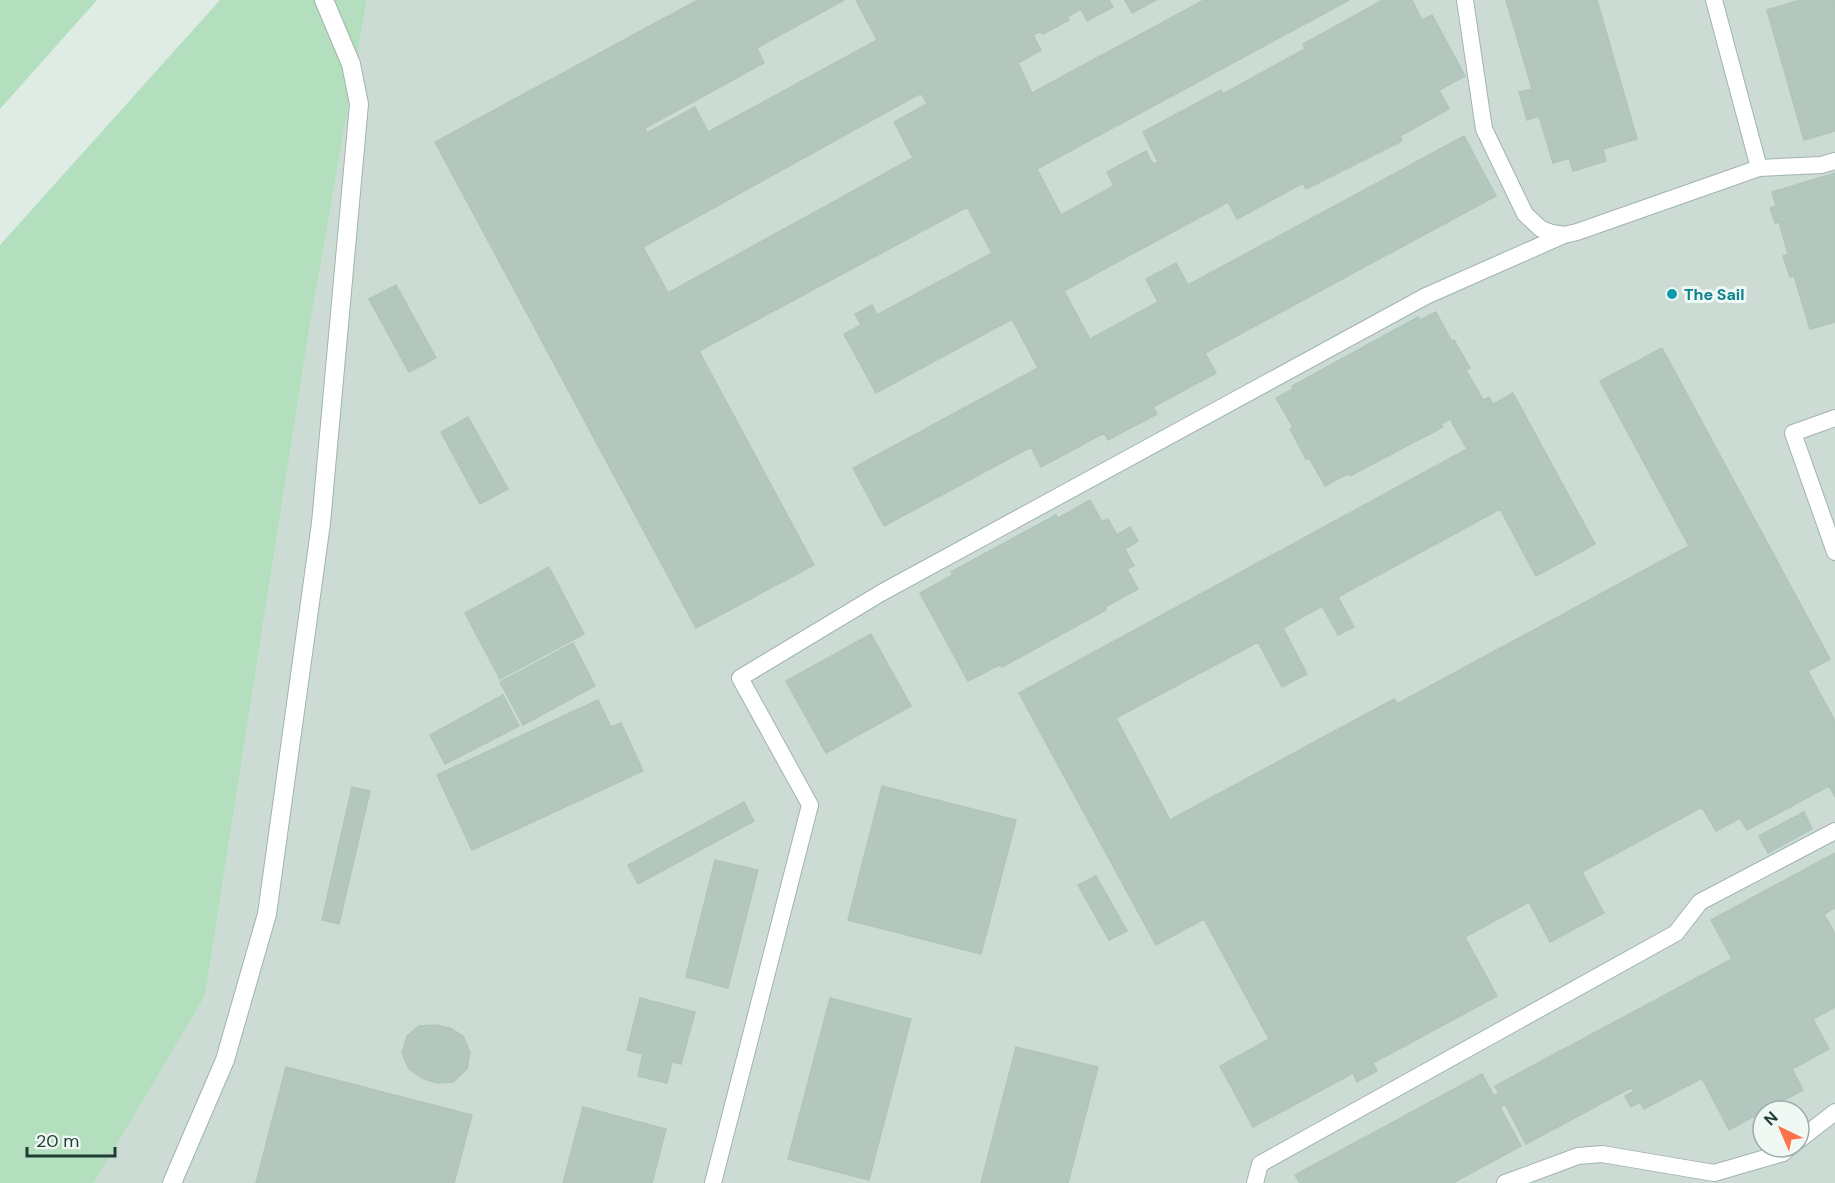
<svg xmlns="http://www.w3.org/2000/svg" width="1835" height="1183" font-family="'DM Sans',sans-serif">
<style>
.built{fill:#ccdcd4;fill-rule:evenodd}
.green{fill:#b4dfbf}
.building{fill:#b3c7be;stroke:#b0c6bc;stroke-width:1.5;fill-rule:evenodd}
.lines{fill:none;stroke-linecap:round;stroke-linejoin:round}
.service-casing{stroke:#a1b4ac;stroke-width:18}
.minor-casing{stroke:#a1b4ac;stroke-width:20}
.service{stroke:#fff;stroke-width:16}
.minor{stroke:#fff;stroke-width:18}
.culture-dot{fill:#0f9aa8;stroke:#eff8f3;stroke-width:2}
.labels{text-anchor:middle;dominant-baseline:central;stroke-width:6;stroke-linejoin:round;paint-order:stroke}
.culture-label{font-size:16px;font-weight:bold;fill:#0d838f;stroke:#eff8f3;text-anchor:start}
</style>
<rect width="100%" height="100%" fill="#deece5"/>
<path class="built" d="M367 0H1835V1183H94L205 996 309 331ZM1763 1111H1799V1147H1763Z"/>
<path class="green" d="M0 0H97L0 109Z
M220 0H367L309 331 205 996 94 1183H0V245Z"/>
<path class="building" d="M698 0H844L757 48 764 63 645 128 647 133 695 107 708 132 877 40 856 0H1109L1113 7 1087 21 1081 9 1067 17 1069 20 1043 34 1041 31 1033 35 1041 50 1018 63 1032 93 1204 0H1349L1037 169 1061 215 1114 186 1107 172 1146 151 1153 164 1158 162 1143 132 1221 90 1223 94 1305 49 1303 44 1383 0H1412L1422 20 1432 15 1465 76 1439 90 1449 109 1400 136 1402 141 1306 189 1303 183 1237 219 1228 202 1064 291 1090 339 1158 302 1146 279 1176 263 1188 285 1464 136 1496 196 1205 353 1216 373 1153 407 1157 414 1108 440 1104 433 1041 467 1031 447 884 526 853 468 1038 368 1012 319 876 393 844 334 861 325 855 314 872 305 877 315 992 253 967 207 699 351 814 565 696 628 435 142ZM921 93 927 104 894 122 913 158 668 293 643 247Z
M1125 0H1156L1132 13Z
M1506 0H1597L1637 139 1603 149 1606 161 1573 171 1569 158 1553 163 1539 116 1527 120 1519 92 1532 89Z
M1800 0H1835V131L1804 140 1767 10Z
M1835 173V322L1810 329 1794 276 1790 277 1783 256 1788 254 1779 222 1775 223 1770 208 1776 206 1772 192Z
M396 285 436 358 409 372 369 299Z
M1436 312 1452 342 1454 340 1470 368 1466 370 1483 400 1441 424 1443 427 1350 476 1349 473 1325 486 1309 458 1306 459 1290 429 1293 427 1276 398 1293 389 1292 386 1418 317 1420 320Z
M1662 348 1830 659 1808 671 1835 721V797L1829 786 1747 830 1740 818 1716 831 1702 807 1582 872 1604 913 1550 942 1529 902 1465 937 1497 996 1373 1063 1377 1071 1357 1082 1353 1073 1253 1127 1220 1066 1269 1039 1204 919 1156 945 1019 693 1467 449 1454 426 1513 393 1595 544 1536 576 1500 509 1338 597 1354 627 1338 635 1322 606 1283 628 1307 674 1282 687 1258 642 1116 718 1170 820 1394 699 1397 704 1689 546 1600 381Z
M1489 397 1493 404 1454 426 1450 418Z
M468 417 508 489 480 504 441 432Z
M1090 500 1102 522 1108 519 1117 535 1130 527 1138 541 1125 549 1134 566 1127 569 1138 589 1105 607 1106 610 1002 667 1001 664 968 681 920 593 953 575 951 572 1056 515 1058 518Z
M549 567 584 634 500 679 465 613Z
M871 634 911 706 826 753 786 681Z
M573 643 595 686 523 725 500 682Z
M503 695 519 726 445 764 430 735Z
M598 700 611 727 621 723 643 771 472 850 437 775Z
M882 786 1016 820 981 954 848 920Z
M352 787 370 791 339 924 322 920Z
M744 802 754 821 638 884 628 865Z
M1804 812 1812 829 1768 853 1759 836Z
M1835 853V908L1824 914 1835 934V1007L1813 1019 1829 1049 1792 1069 1803 1090 1729 1130 1702 1078 1644 1109 1640 1102 1631 1107 1625 1096 1634 1091 1632 1087 1526 1144 1505 1104 1500 1107 1521 1146 1453 1183H1300L1295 1175 1482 1074 1494 1096 1499 1093 1495 1086 1732 959 1711 920Z
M715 860 758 870 728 988 686 977Z
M1096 876 1127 931 1109 940 1078 885Z
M640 998 695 1012 681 1064 672 1062 667 1083 638 1076 643 1054 627 1050Z
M830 998 911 1019 869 1180 788 1159Z
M436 1025 450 1028 463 1036 470 1052 467 1069 453 1082 437 1083 422 1078 409 1069 402 1053 407 1036 419 1026Z
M1016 1047 1098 1067 1068 1183H981Z
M286 1067 472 1115 454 1183H256Z
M583 1107 666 1129 652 1183H563Z"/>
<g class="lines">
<g class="service-casing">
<path id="service" d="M1465 0 1484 129 1525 214 1541 229 1552 233 1564 235 1577 232 1759 168 1821 165 1835 161
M1714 0 1759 168
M1835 418 1793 433 1835 552
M1799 1140 1835 1112
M713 1183 810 805 740 678 881 593 1426 296 1564 235
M1255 1183 1260 1164 1676 933 1700 902 1835 831
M1505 1183 1578 1156 1602 1154 1714 1173 1783 1153 1790 1147"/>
</g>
<g class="minor-casing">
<path id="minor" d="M172 1183 225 1060 267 914 321 523 359 104 351 64 324 0"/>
</g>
<use href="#service" class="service"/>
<use href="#minor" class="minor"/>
</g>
<circle class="culture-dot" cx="1672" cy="294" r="6"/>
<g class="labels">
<g class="culture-label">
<text x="1684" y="294">The Sail</text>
</g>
</g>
<g transform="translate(1781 1129) rotate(316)"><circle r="28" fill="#eff8f3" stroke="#9bada7" stroke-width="1.5"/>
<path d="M0-4.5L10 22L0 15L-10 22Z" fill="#ff7149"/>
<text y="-9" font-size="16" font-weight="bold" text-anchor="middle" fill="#1e3d34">N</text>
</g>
<path d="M27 1147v9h88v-9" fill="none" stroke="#1e3d34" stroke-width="3"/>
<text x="36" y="1147" font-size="18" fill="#1e3d34" stroke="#eff8f3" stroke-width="4.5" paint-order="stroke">20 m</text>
</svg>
